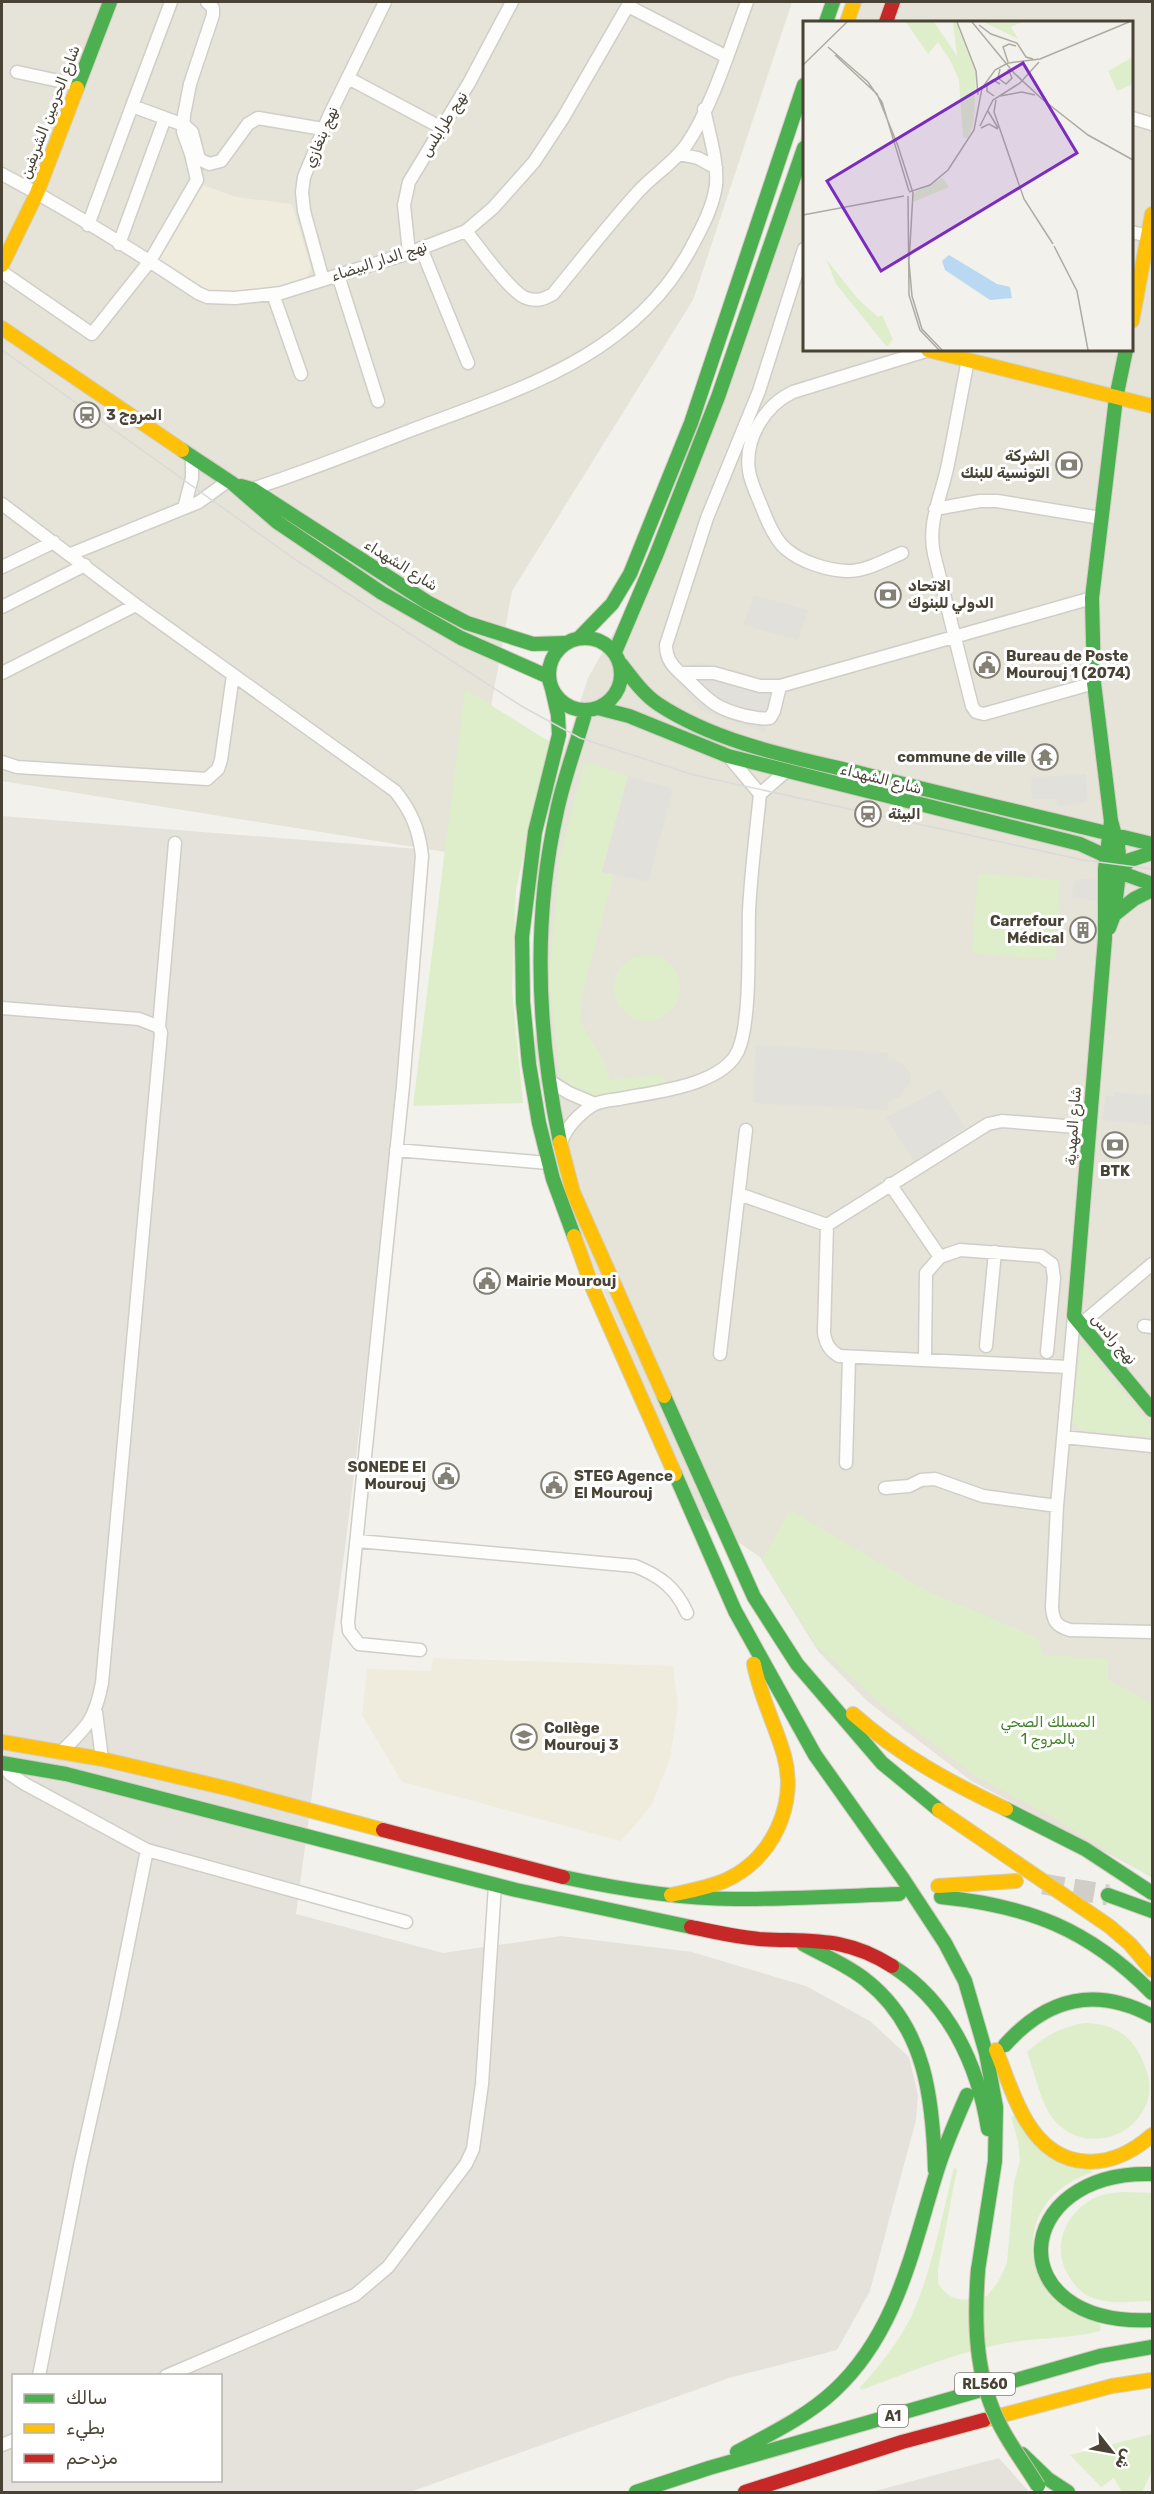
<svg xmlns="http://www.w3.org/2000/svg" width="1154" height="2494" font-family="Rubik,Vazirmatn,sans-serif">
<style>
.residential{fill:#e6e3d8}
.industrial{fill:#e5e2dc;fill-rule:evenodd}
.education{fill:#f0ecdd}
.green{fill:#deeeca}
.parking{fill:#e1e0da}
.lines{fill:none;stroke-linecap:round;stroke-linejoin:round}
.highway-tunnel{stroke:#d0cec7;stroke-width:21;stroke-dasharray:21 10;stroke-linecap:butt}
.street-casing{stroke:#d0cec8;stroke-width:15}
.fast-casing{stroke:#d2cec2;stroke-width:16}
.slow-casing{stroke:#d2cec2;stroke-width:16}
.jam-casing{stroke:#d2cec2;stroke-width:16}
.street{stroke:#fdfdfc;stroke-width:12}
.fast{stroke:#4caf50;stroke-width:14}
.slow{stroke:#ffc107;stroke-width:14}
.jam{stroke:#c62828;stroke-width:14}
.tram{stroke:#dadad9;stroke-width:1.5}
.fast-bridge-casing{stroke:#ccc0a5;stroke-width:16;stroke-linecap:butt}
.fast-bridge{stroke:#4caf50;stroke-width:14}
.labels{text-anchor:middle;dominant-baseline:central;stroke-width:6;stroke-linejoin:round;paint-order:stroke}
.shield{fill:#fff;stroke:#807b72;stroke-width:1.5}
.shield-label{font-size:14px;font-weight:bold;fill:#494336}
.street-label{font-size:15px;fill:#494336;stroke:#fff}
.poi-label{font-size:15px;font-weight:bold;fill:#494336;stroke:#fff;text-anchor:start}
.park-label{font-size:15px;fill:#438025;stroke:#fff}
.inset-road{fill:none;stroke:#aeaba3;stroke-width:1.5}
.view{fill:#7b2cbf;fill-opacity:0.15;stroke:#7b2cbf;stroke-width:3}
.inset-edge{fill:none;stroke:#494336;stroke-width:3}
</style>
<rect width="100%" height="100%" fill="#f2f1eb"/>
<path class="residential" d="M2 2H792L693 300 512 591 464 855 2 781Z
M847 2H1152V1877L970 1780 867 1701 818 1651 760 1557 699 1515 573 1219 534 1048 560 764 588 678 624 614 697 440 804 127V350H1132V22H840Z"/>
<path class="industrial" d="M2 816 418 849 388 1191 346 1540 296 1914 443 1953 561 1936 692 1952 806 1986 870 2021 909 2057 918 2095 916 2120 870 2291 837 2350 729 2378 410 2492H2ZM14 2376H220V2480H14Z
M999 2458 1029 2492H871Z"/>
<path class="education" d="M203 185 236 197 292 204 311 268 305 281 272 291 202 293 156 265Z
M433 1658 673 1666 678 1706 670 1759 651 1806 621 1841 402 1782 362 1715 367 1669 431 1671Z"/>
<path class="green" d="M465 689 550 742 516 889 512 990 523 1103 413 1106Z
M584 762 628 776 602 871 614 875 583 992 580 1021 604 1061 610 1080 663 1075 666 1083 593 1096 579 1093 560 1078 549 977 560 857Z
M978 873 1060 880 1056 960 972 953Z
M614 988a33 33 0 1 1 66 0a33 33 0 1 1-66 0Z
M1081 1341 1152 1427V1437L1080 1430 1072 1421Z
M790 1510 929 1592 1038 1638 1043 1655 1108 1659V1680L1152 1703V1878L1047 1814 975 1776 881 1704 817 1646 762 1560Z
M1085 2023C1118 2024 1135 2038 1146 2069 1150 2080 1151 2094 1146 2105 1128 2146 1072 2151 1049 2113 1039 2095 1034 2071 1027 2052 1045 2036 1060 2027 1085 2023Z
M1015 2115 1093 2172C1052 2186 1029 2214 1033 2259L1101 2326 1100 2331C1066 2340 1030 2337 996 2345 949 2355 905 2374 861 2390L860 2387C877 2369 893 2349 905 2328 929 2287 942 2215 954 2168L957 2169 938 2269V2283C952 2305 965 2300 987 2296L998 2282 1007 2263 1014 2182 1020 2161 1018 2141 1011 2117Z
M1124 2192 1152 2193V2301C1133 2301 1111 2305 1093 2298 1081 2294 1073 2284 1067 2273 1051 2244 1068 2209 1097 2197 1105 2193 1115 2193 1124 2192Z
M1152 2434V2471L1142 2492H1122L1114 2478 1101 2487 1070 2455Z"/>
<path class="parking" d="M754 595 808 610 798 640 743 625Z
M698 662 781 685 764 732 701 710 677 682 681 669Z
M1086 774 1087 802 1058 806 1056 799H1032L1030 778Z
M628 776 673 789 648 882 602 872Z
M1079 879H1092L1101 884 1100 902 1072 897 1074 883Z
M756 1045 888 1053V1060H895L905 1066 910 1073V1083L899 1097 889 1101 888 1110 754 1103Z
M940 1089 965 1127 915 1162 886 1118Z
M1115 1092 1152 1096V1125L1103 1120 1106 1096 1114 1097Z"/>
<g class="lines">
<path class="highway-tunnel" d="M1043 1884 1108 1895"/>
<g class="street-casing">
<path id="street" d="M628 6 727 57
M17 72 78 85
M348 78 442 128
M132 106 171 2
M1132 118 1152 124
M679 154 698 158 716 168
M2 174C69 210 135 251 198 293L207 297 235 298 281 293 409 253 466 231 493 208 534 162 563 118 630 2
M88 225 132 106 184 125 192 132 199 159 209 164 221 161 248 124 258 118 323 129
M466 231C479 247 510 292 526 298 537 302 544 299 553 294 581 260 608 225 638 192 653 175 674 163 687 144 712 107 731 45 747 2
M1132 232 1148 236
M119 244 165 118
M421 248 468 363
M409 253 404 205 409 182 469 83 512 2
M2 272 92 334 150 261 197 180 191 154 183 132 184 115 190 84 213 15V8L207 2
M338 275 378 401
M323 280 304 211 302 192 304 177 329 116 385 2
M273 294 301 374
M968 360C961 395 955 430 948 464 942 495 927 522 934 554L972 706 976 712 984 714 1094 683
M249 493 252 489C305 472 357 451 409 431 517 390 633 357 691 248 701 229 713 208 716 185 718 161 709 134 704 109
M2 504 136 605 395 791C412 812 419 830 422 856L403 1086 348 1622 349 1631 359 1644 420 1650
M184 508 192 478V456
M935 509 980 501H997L1101 518
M902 553C885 560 865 572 846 571 827 570 801 562 786 549 775 540 768 523 763 510 758 497 751 484 749 471 744 439 765 405 793 392L929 350
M71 554 199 502 228 481
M2 567 54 542
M2 607 85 565
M2 673 136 605
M680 673H714L760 686H780L1092 598
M780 686 774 711 770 718C762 720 754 717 746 716 718 709 711 703 691 683 678 670 666 664 666 645L707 518 759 391 804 249
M2 762 17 767 207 779 218 769 221 760 233 675
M760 794 785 772
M2 1008 139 1019 159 1027 161 1033 102 1683C95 1720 87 1727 60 1753
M159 1027 175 843
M548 1080 569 1093 595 1104
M561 1142C567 1127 579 1114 593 1105 600 1101 611 1100 619 1099 653 1092 722 1086 738 1051 751 1022 748 946 749 911 751 872 756 833 760 794L729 757
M396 1150 548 1163
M890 1184 940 1257
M739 1194 827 1225
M1074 1316 1057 1506 1052 1607C1053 1621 1056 1626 1070 1630L1152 1632
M1080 1325 1152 1264
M1144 1326 1152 1327
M986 1346 995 1252
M720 1354 746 1130
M925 1360 926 1273 940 1257 960 1250 1041 1256 1052 1264 1054 1278 1047 1352
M1069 1367 839 1356C829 1350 826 1344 824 1333L827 1225 988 1124 1002 1121 1090 1128
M1063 1437 1152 1446
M846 1463 849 1358
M885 1488 909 1486 921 1480 935 1479 983 1496 1057 1506
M358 1541 635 1566C660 1576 676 1588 687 1613
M96 1712 102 1759
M2 1763 10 1774 25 1784 147 1850 406 1922
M39 2376 80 2166 114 2014 147 1850
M166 2376 355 2295 388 2267 466 2164 473 2149 482 2084 495 1885
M2 2445 14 2440"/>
</g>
<g class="fast-casing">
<path id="fast" d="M826 22 833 2
M77 88 110 2
M182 450 232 483 277 522 382 593 461 638 549 677
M241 486 252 489 427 602 467 623 533 644 565 643
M580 637 612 604 630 574 691 423 804 85
M549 674a36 36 0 1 1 72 0a36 36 0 1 1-72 0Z
M615 652 657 553 718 397 804 148
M621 664C632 678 643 694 658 704 717 743 792 757 860 773 957 798 1055 820 1152 844
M552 689 558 715 559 735 535 832 522 937 523 1002 529 1064 539 1123 553 1179 574 1236
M598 708 629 716 728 756 1080 844 1106 856 1119 872 1152 884
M1111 821 1105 869V938L1074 1316 1152 1410
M1116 875 1130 860 1152 853
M1114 915 1134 899 1152 890
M1109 928 1114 915 1120 865 1118 846 1111 821 1094 683 1092 598 1116 398 1126 350
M560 1142C537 1032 532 922 557 811 564 777 577 744 586 710
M664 1396 754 1597 797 1664 882 1763 939 1810
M675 1474 735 1611 815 1755 903 1879 945 1943 965 1981 986 2053 996 2107 995 2161 978 2270
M2 1763 66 1774 516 1890 691 1927
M1006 1809 1085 1849 1152 1893
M563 1877C619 1889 677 1899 735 1899 789 1899 844 1896 899 1894
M1108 1895 1152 1911
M941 1897C1029 1906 1089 1929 1152 1993
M803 1944C824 1956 848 1965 867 1981 926 2028 933 2100 935 2170
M892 1966C949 2002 978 2065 988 2129
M1005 2045C1047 1998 1095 1986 1152 2016
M1152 2174C1010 2170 998 2327 1152 2320
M737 2452C770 2434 806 2417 834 2391 897 2333 912 2250 937 2171 945 2145 956 2120 967 2095
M1022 2454 1048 2479 1068 2492
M636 2492 709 2468 1100 2356 1152 2347"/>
</g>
<g class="slow-casing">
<path id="slow" d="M847 22 854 2
M2 265 37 193 77 88
M1132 321 1152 214
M2 328 182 450
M928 350 1152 406
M560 1142 573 1192 664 1396
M574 1236 593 1289 675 1474
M853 1714C899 1755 951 1783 1006 1809
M2 1742 102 1759 230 1789 383 1830
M939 1810 1109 1926 1130 1944 1152 1970
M938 1886 1016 1881
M671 1895C689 1891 707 1888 724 1881 772 1860 798 1805 784 1755 775 1724 760 1696 754 1664
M996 2050C1006 2074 1013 2100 1027 2122 1058 2173 1110 2172 1152 2135
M984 2420 1112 2386 1152 2380"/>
</g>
<g class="jam-casing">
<path id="jam" d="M886 22 893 2
M383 1830 563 1877
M691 1927C714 1932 736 1937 759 1939 812 1942 845 1936 892 1966
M745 2492 902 2442 984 2420"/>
</g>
<use href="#street" class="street"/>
<use href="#fast" class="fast"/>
<use href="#slow" class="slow"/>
<use href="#jam" class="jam"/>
<path class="tram" d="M2 350 293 558 523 707 580 738 694 775 1083 860 1152 869"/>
<g class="fast-bridge-casing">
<path id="fast-bridge" d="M978 2270C974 2324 975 2378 1001 2427 1012 2448 1026 2466 1038 2486"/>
</g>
<use href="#fast-bridge" class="fast-bridge"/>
</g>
<defs>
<g id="station-ring" transform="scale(1.35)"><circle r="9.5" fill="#fff" stroke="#848075" stroke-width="1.5"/><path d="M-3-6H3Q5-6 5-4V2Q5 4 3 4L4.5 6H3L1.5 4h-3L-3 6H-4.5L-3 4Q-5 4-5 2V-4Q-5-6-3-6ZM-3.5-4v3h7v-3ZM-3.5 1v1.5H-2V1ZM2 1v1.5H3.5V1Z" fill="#848075"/></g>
<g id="bank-ring" transform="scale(1.35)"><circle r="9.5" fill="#fff" stroke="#848075" stroke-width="1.5"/><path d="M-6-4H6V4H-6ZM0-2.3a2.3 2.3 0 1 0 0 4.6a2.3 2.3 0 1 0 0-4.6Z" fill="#848075"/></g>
<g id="civic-ring" transform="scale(1.35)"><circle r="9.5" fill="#fff" stroke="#848075" stroke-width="1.5"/><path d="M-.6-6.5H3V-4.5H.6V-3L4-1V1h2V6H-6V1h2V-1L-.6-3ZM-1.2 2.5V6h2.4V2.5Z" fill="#848075"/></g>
<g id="temple-ring" transform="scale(1.35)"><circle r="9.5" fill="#fff" stroke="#848075" stroke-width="1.5"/><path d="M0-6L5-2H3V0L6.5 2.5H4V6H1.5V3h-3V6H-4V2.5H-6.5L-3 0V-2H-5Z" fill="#848075"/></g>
<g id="building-ring" transform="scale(1.35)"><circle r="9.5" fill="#fff" stroke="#848075" stroke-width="1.5"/><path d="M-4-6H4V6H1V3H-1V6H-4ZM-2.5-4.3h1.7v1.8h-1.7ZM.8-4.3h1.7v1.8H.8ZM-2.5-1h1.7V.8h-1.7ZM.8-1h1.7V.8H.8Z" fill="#848075"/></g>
<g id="school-ring" transform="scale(1.35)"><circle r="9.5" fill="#fff" stroke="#848075" stroke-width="1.5"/><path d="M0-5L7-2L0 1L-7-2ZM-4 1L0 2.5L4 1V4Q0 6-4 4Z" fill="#848075"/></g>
</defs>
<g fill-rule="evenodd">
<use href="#station-ring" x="87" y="415"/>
<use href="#bank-ring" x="1069" y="465"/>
<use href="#bank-ring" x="888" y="595"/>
<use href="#civic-ring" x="987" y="665"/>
<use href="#temple-ring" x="1045" y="757"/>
<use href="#station-ring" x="868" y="814"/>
<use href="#building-ring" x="1083" y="930"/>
<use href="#bank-ring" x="1115" y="1145"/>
<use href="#civic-ring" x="487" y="1281"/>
<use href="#civic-ring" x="446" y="1476"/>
<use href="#civic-ring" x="554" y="1485"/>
<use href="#school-ring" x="524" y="1737"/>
</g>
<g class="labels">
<g class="shield">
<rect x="955" y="2373" width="60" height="22" rx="4.5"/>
<rect x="878" y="2405" width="30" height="22" rx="4.5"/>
</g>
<g class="shield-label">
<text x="985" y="2384">RL560</text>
<text x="893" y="2416">A1</text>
</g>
<g class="street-label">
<text transform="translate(50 112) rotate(-69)">شارع الحرمين الشريفين</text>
<text transform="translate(444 124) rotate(-58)">نهج طرابلس</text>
<text transform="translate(321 137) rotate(-67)">نهج بنغازي</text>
<text transform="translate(379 261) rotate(-18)">نهج الدار البيضاء</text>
<text transform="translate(401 565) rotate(32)">شارع الشهداء</text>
<text transform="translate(881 779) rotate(14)">شارع الشهداء</text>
<text transform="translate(1073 1126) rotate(-86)">شارع المهدية</text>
<text transform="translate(1114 1339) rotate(50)">نهج رادس</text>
</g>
<g class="poi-label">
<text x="106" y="415">المروج 3</text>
<text x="1050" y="456" text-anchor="end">الشركة<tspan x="1050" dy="17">التونسية للبنك</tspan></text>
<text x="908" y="586">الاتحاد<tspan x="908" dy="17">الدولي للبنوك</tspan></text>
<text x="1006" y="656">Bureau de Poste<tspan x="1006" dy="17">Mourouj 1 (2074)</tspan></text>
<text x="1026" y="757" text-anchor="end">commune de ville</text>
<text x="888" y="814">البيئة</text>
<text x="1064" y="921" text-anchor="end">Carrefour<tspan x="1064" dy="17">Médical</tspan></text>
<text x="1115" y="1171" text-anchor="middle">BTK</text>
<text x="506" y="1281">Mairie Mourouj</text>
<text x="426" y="1467" text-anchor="end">SONEDE El<tspan x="426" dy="17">Mourouj</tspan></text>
<text x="574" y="1476">STEG Agence<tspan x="574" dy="17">El Mourouj</tspan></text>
<text x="544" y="1728">Collège<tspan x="544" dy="17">Mourouj 3</tspan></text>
</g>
<g class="park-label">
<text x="1048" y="1722">المسلك الصحي<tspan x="1048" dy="17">بالمروج 1</tspan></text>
</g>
</g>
<g transform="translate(803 21)">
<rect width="330" height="330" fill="#f2f1eb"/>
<path d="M103 1H131L154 35 150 1H153L173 53 171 100 165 117H160L156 59 147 39 135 21 125 33ZM181 1H219L208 6 215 18ZM330 36V63L314 70 305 50ZM140 157 146 166 110 181 111 172ZM23 238 55 278 75 296 79 294 90 318 84 326 33 263Z" fill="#deeeca"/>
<path d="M146 234 194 263 207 266 209 277 187 279 142 249 139 240Z" fill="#b9d9f2"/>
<path class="inset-road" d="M154 1 173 50 175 74M169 1 211 52 239 78 285 114 330 139M176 4 188 13 214 22 223 36 230 38M25 26 65 61 79 81 106 170M32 34 74 73 95 125 110 172 106 241 109 275 119 308 139 329M205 41 200 26 206 23 213 25M0 44 44 1M197 48 195 57 203 63 209 57 205 48M191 75 184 70V63L190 59 197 63M197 75 219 71 232 74M193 79 191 91 221 178 250 223M185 90 195 107M177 105 190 79 217 62 236 41M178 107 186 103 195 108M106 171 127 164 145 149 171 109 179 67 192 49 205 42 237 38 326 1M105 175 106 274 117 309 136 329M0 194 101 175M251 225 274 270 285 329"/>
<path class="view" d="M220 42 274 132 78 250 24 160Z"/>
<rect width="330" height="330" class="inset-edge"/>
</g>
<rect width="1154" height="2494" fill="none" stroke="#494336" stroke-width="6"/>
<rect x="12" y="2374" width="210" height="108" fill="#ffffff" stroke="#b6b4af" stroke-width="1.5"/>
<rect x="24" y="2394" width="30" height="9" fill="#4caf50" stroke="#b6b4af" stroke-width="1.5"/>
<text x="66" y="2404" font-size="18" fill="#494336">سالك</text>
<rect x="24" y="2424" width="30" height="9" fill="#ffc107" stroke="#b6b4af" stroke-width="1.5"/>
<text x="66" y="2434" font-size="18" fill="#494336">بطيء</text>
<rect x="24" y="2454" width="30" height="9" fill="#c62828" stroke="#b6b4af" stroke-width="1.5"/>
<text x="66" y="2464" font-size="18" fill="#494336">مزدحم</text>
<g transform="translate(1112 2452) rotate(121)" stroke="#ffffff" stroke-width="4.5" paint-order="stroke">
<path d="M0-4.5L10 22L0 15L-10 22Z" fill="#494336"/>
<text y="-9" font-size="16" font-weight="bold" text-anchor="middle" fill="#494336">ش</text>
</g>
</svg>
